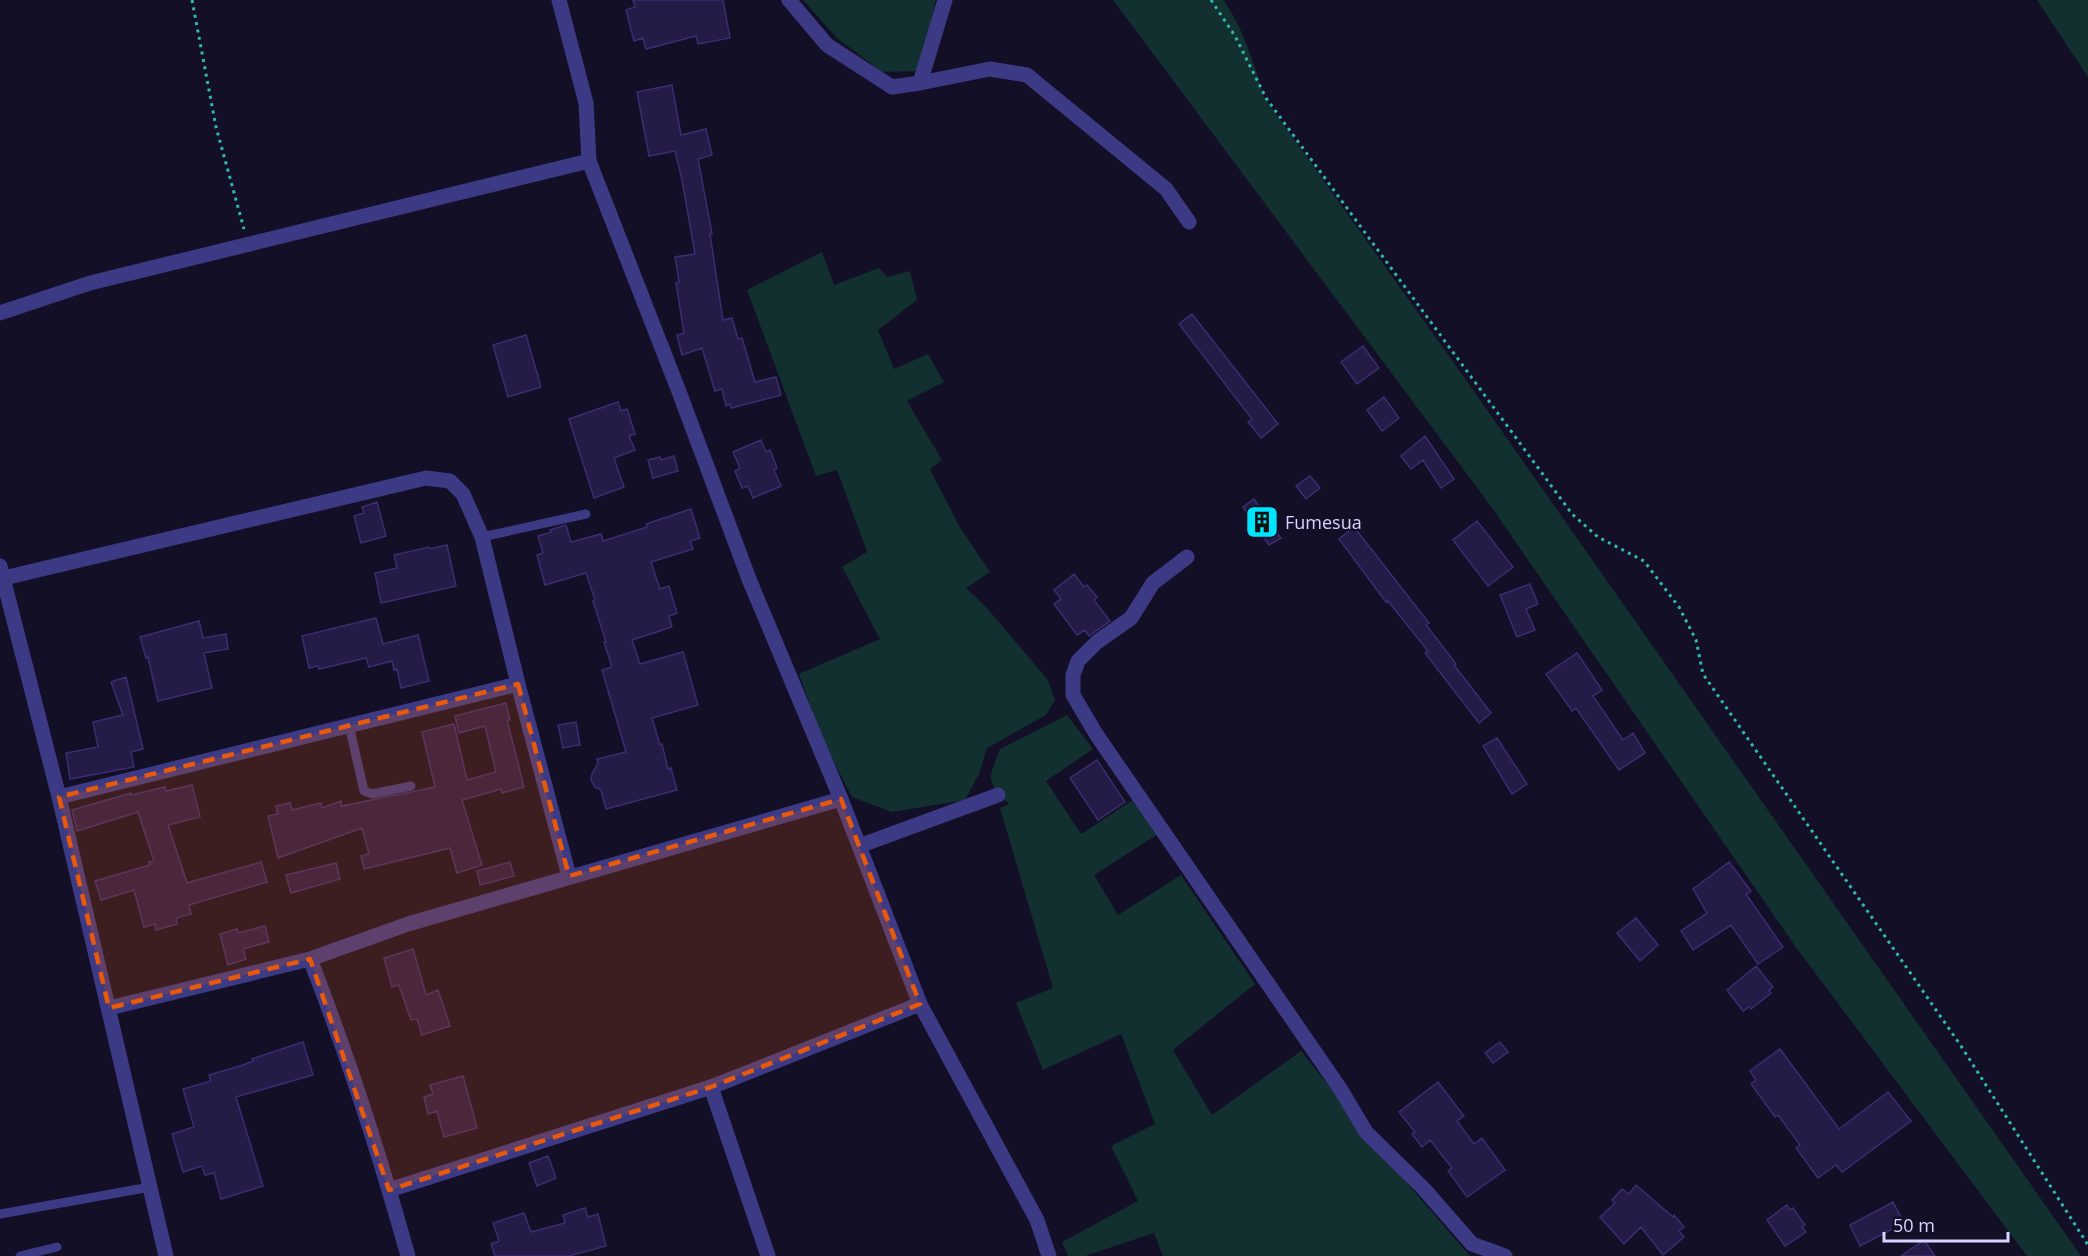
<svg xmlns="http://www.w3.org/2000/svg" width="2088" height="1256" font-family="'Open Sans',sans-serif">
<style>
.green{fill:#12302f}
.building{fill:#241b47;stroke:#3b2d73;stroke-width:1.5}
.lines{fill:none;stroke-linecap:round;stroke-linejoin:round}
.path{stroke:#2fb8b0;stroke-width:3;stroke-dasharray:3 4.5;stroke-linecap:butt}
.service{stroke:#3d3a85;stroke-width:9}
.minor{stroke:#3d3a85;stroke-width:15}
.marked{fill:#e8590c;fill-opacity:0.2;stroke:#e8590c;stroke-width:4.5;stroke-dasharray:12 8;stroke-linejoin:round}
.labels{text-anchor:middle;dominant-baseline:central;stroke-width:4.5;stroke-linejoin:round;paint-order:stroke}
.poi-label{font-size:18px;fill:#d9d4ff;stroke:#130f26;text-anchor:start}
</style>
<rect width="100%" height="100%" fill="#130f26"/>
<path class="green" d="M803 0H936L919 71 882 72 837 38Z
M1113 0H1224C1244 31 1254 62 1264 97L1454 363 2081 1256H2027L1795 946 1490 505Z
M2037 0H2088V77Z
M822 252 834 285 879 268 887 277 910 271 917 300 878 330 894 369 928 354 944 382 907 401 942 460 930 469 959 526 990 572 966 588 986 607 1048 680 1055 700 1046 715 987 748 979 774 965 800 892 812 852 797 823 741 799 674 880 639 842 567 867 552 837 470 816 476 747 290Z
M1067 715 1093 749 1046 781 1081 834 1133 800 1158 834 1094 875 1118 915 1181 875 1255 984 1173 1050 1212 1115 1301 1051 1400 1175 1470 1256H1163L1154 1233 1085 1256H1068L1062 1242 1138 1201 1111 1146 1155 1124 1121 1034 1043 1070 1016 1003 1053 988 1000 808 1009 804C984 780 989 779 1000 749Z"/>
<path class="building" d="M633 0H723L730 38 698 44 696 36 646 49 643 38 634 41 626 10 635 7Z
M672 85 681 135 706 129 712 155 698 159 712 234H710L723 320 732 318 738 339 742 338 755 382 776 377 781 395 731 408 730 404 726 406 722 389 715 391 702 348 682 355 677 335 684 333 676 283 679 282 675 257 695 254 682 180 675 151 649 156 637 92Z
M1192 314 1278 424 1261 438 1248 422 1252 419 1179 324Z
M526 335 541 387 508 397 493 345Z
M1363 346 1379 368 1357 384 1341 362Z
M1384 397 1399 418 1382 431 1367 410Z
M618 402 621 411 627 409 635 434 629 436 635 450 614 458 624 487 594 498 569 419Z
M1425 436 1454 479 1441 488 1423 460 1411 469 1401 456Z
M761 440 766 452 770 450 777 468 774 470 781 486 753 498 748 486 742 488 735 471 740 468 733 452Z
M674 456 678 471 653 478 648 460 660 457 661 460Z
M1310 476 1320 488 1306 499 1296 486Z
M1254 499 1281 538 1269 545 1243 507Z
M377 502 386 536 361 543 354 516 364 513 362 507Z
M691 509 700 538 690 541 693 549 651 562 660 589 669 586 677 613 669 616 672 627 632 640 640 664 683 652 698 705 652 718 660 745 662 744 668 769 671 768 677 790 606 809 601 790 595 787 591 780 592 774 598 763 597 759 626 752 602 670 612 667 604 642H606L593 601 595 600 586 573 545 585 537 555 543 553 538 536 551 532 550 530 566 525 571 542 601 534 603 541 647 527 646 524Z
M1477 521 1513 567 1488 586 1453 540Z
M1354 527 1429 623 1426 625 1456 664 1454 665 1491 713 1479 723 1425 653 1428 651 1388 601 1386 602 1339 539Z
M447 545 456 586 381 603 375 573 397 568 394 555 429 547 430 549Z
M1074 574 1084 587 1087 585 1097 597 1094 600 1110 621 1089 636 1085 630 1077 635 1054 604 1061 599 1054 590Z
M1530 584 1538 604 1526 609 1535 630 1517 637 1500 595Z
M376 618 383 644 418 635 429 681 401 688 397 669 394 670 392 661 369 667 366 658 319 669 318 666 309 668 302 636Z
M199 621 203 638 226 634 228 649 204 653 212 688 158 701 148 657 146 658 140 637Z
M1577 653 1602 690 1593 696 1623 740 1633 733 1645 753 1619 770 1576 708 1572 711 1546 674Z
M126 677 143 749 131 752 134 767 70 779 66 753 98 747 93 722 123 715 111 682Z
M506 703 510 720H507L524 787 502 793 501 789 462 800 482 865 457 873 450 848 364 869 361 856 369 854 362 828 278 858 268 816 278 814 276 806 290 803 292 810 321 803 322 808 341 801 342 806 435 787 422 732 454 724 467 780 496 772 485 726 459 733 455 716Z
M576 722 580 745 563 748 558 725Z
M1497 738 1527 784 1512 794 1483 746Z
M1097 760 1125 802 1098 820 1070 778Z
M192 785 200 817 168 825 187 883 261 862 267 882 189 905 191 914 176 918 177 924 156 930 155 924 144 927 134 890 101 900 95 881 150 865 149 862 154 861 138 812 77 831 72 810 131 793V795L165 787 166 791Z
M510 862 514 876 480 885 477 871Z
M1729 862 1751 891 1746 894 1783 947 1758 964 1731 925 1693 950 1681 931 1707 913 1693 889Z
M336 863 340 879 291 893 286 875Z
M1636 918 1658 945 1640 961 1617 933Z
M265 926 269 942 243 949 246 959 228 965 220 934 237 929 238 933Z
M413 949 426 995 438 990 450 1026 422 1035 417 1019 411 1020 399 985 392 987 384 958Z
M1756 966 1773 987 1769 990 1771 993 1751 1009 1749 1007 1743 1011 1727 990Z
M303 1042 313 1075 236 1097 263 1186 221 1199 214 1173 205 1175 202 1166 183 1172 172 1134 194 1127 183 1089 211 1081 209 1075 243 1065 253 1061 252 1059Z
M1500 1042 1508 1052 1493 1063 1485 1053Z
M1780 1049 1839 1129 1888 1092 1911 1121 1842 1172 1836 1165 1818 1178 1796 1148 1800 1145 1778 1115 1775 1117 1751 1084 1756 1080 1750 1071Z
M463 1076 477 1128 444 1137 437 1111 428 1114 424 1097 433 1094 430 1085Z
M1438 1082 1464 1116 1457 1121 1474 1144 1482 1138 1505 1170 1467 1197 1448 1171 1452 1168 1430 1140 1422 1147 1412 1134 1415 1132 1399 1112Z
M548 1156 556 1178 537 1186 529 1163Z
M1636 1185 1673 1217 1674 1215 1684 1227 1679 1231 1684 1237 1663 1255 1641 1227 1624 1244 1600 1217 1615 1203 1612 1200 1622 1189 1629 1194Z
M1893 1202 1904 1223 1860 1246 1850 1225Z
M1787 1205 1790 1210 1793 1208 1805 1225 1802 1227 1806 1232 1785 1246 1767 1220Z
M585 1208 588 1217 598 1214 606 1246 569 1256H495L491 1244 499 1241 493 1223 524 1213 531 1232 565 1223 563 1215Z
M1924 1240 1935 1256H1901Z"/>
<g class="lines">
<path class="path" d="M192 0 216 127 244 229
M1211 0 1235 36 1266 98 1572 514 1598 537 1644 561 1679 607 1696 640 1703 674 1961 1046 2088 1245"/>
<path class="service" d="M482 537 586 514
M349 725 364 791 372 794 411 786
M0 1214 150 1187
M20 1256 57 1247"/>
<path class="minor" d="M559 0 586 103 589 161 678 389 749 579 841 799 920 1004 1037 1220 1049 1256
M789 0 827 45 892 87 920 83 945 0
M920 83 990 69 1027 75 1166 189 1189 222
M0 313 90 283 589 161
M1187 557 1153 583 1131 618 1097 642 1078 661 1073 675V695L1096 734 1341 1090 1366 1132 1424 1189 1472 1244 1505 1256
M0 566 59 797 166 1256
M0 579 426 478 450 481 463 494 482 537 518 684 569 876
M59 797 518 684
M859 846 998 795
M310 959C348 1056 380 1156 408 1256
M109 1008 310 959 408 924 841 799
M711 1087 768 1256
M389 1190 711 1087 920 1004"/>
</g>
<path class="marked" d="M518 684 569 876 841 799 920 1004 711 1087 389 1190 310 959 109 1008 59 797Z"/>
<defs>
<g id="building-square" transform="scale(1.725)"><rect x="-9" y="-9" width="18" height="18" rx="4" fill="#00e5ff" stroke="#130f26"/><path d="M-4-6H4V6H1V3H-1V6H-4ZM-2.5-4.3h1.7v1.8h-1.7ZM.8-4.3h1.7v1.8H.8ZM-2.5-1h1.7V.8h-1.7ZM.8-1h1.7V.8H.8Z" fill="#111"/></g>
</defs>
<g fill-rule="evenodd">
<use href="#building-square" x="1262" y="522"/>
</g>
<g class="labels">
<g class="poi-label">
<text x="1285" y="522">Fumesua</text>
</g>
</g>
<path d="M1884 1232v9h124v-9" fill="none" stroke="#d9d4ff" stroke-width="3"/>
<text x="1893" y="1232" font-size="18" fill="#d9d4ff" stroke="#130f26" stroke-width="4.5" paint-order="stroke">50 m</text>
</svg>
